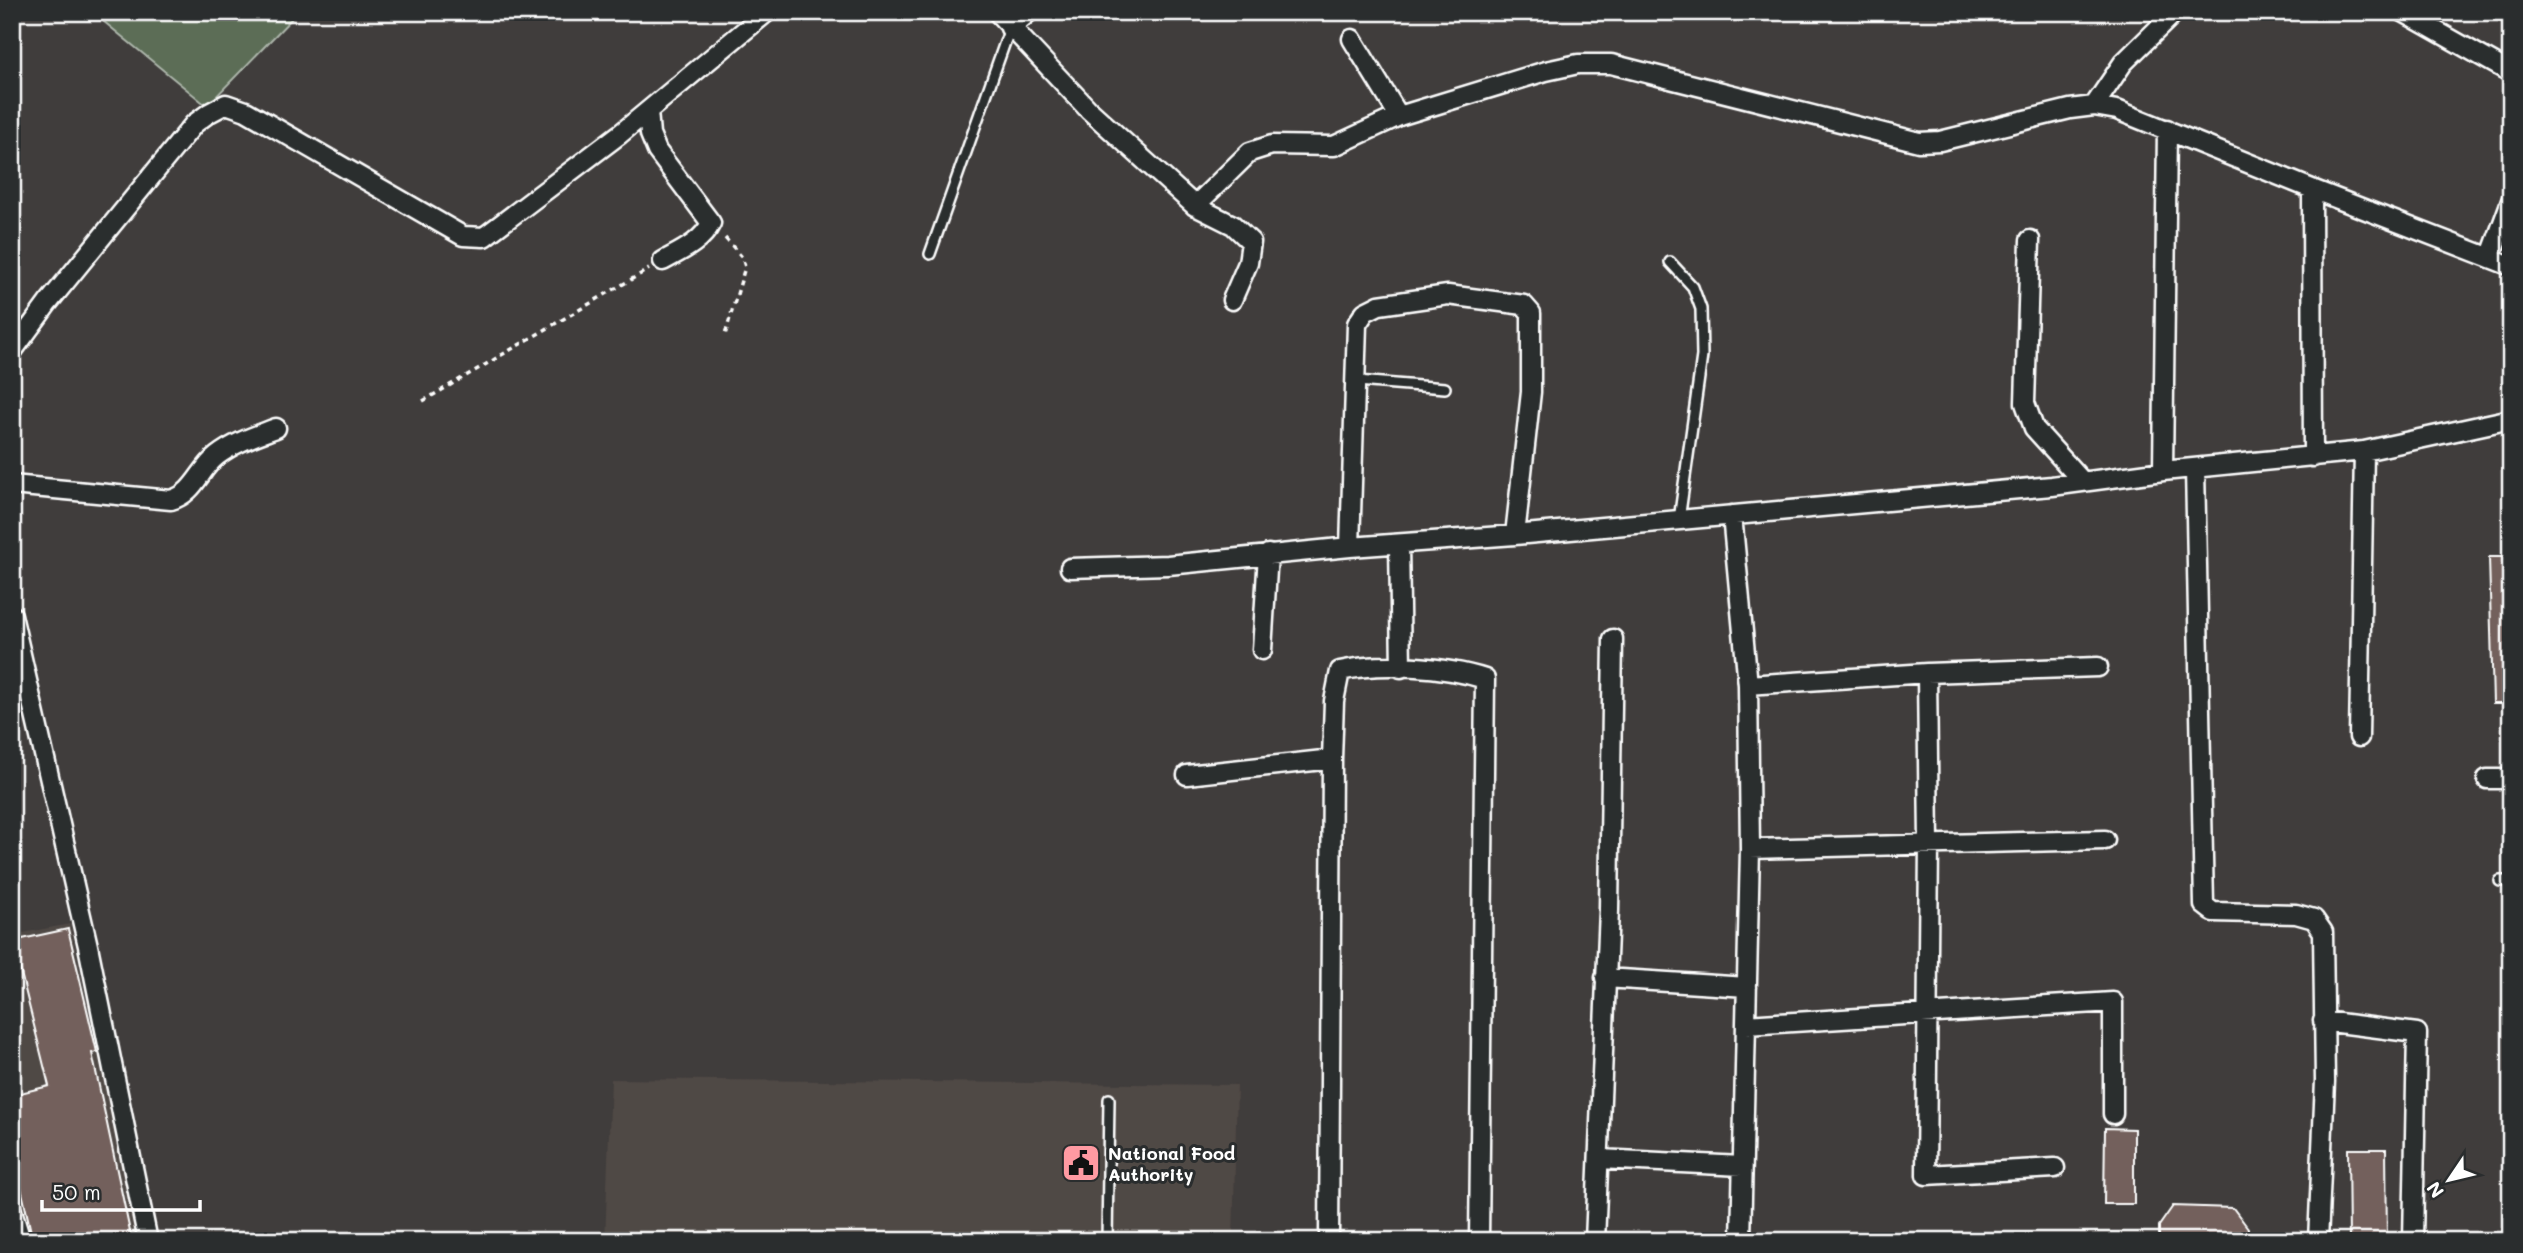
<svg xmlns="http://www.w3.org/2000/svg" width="2523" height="1253" font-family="Mali,sans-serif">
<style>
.built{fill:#4f4845}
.green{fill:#5b6d57;stroke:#adb6ab;stroke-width:2}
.building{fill:#73615b;stroke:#fff;stroke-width:2}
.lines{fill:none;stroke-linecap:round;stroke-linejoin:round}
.lane-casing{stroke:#fff;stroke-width:14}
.street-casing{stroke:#fff;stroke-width:23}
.path{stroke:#fff;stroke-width:3.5;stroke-dasharray:5 5;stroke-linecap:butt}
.lane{stroke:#2a2d2e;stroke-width:9}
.street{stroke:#2a2d2e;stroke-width:18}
.labels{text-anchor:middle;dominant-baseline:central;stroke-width:6;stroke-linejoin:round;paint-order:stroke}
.poi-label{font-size:18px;font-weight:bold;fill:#fff;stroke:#2a2d2e;text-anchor:start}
</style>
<rect width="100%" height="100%" fill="#403d3c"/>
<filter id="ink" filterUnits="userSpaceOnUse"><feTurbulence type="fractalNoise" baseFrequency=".0143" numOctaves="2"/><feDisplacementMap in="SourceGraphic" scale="14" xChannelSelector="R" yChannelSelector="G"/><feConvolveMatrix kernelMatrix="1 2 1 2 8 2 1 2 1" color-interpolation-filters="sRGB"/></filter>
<g filter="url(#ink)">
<path class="built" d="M70 924 138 1241H12V935Z
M611 1079 1237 1085 1233 1241H605Z"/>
<path class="green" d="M92 12H298L207 106Z"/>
<path class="building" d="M2489 557H2511V703H2493Z
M68 929 97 1052 92 1053 132 1241H33L12 1148V1095L49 1086 13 941Z
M2105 1128 2134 1129V1204H2104Z
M2348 1149H2386L2387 1241H2349Z
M2173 1206 2233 1208 2248 1228 2247 1241H2159V1226Z"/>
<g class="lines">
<g class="lane-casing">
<path id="lane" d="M930 254 1010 28
M1670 262 1693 287 1701 309 1702 356 1679 520
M1357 381 1445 388
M2500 881H2511
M12 1196 26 1241
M1107 1241 1109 1099"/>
</g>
<g class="street-casing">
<path id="street" d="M997 12 1089 110 1195 206 1250 152 1272 145 1334 146 1399 116 1546 71 1578 64H1611L1919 142 1940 141 2070 109 2094 106 2117 110 2312 189 2511 266
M2403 12 2511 73
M1010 28 1029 12
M1352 39 1399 116
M2094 106 2123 63 2175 12
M648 111 650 134 657 151 711 223C702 242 681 251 663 261
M2312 189 2313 457
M1195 206 1233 225 1251 242 1248 263 1232 300
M2030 240 2025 403 2034 428 2082 481
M2490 258 2511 201
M12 352 48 303 194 124 209 113 226 104 246 111 463 236 484 237 620 134 767 12
M2195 468 2204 905 2213 912 2296 914 2314 919 2323 932 2325 1081 2318 1241
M2163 471 2167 129
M12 485 171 500C195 493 199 470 217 456 235 442 255 436 276 428
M1732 515 1748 685 1750 849 1741 1241
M1399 544 1401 668
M1350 547 1357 324 1365 312 1379 305 1448 295 1524 305 1531 313V392L1515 535
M1070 568 1168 565 1350 547 1515 535 2052 486 2163 471 2364 451 2511 419
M12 615 88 946 148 1241
M1262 650 1268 554
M1927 673 1929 843 1926 1175 2055 1168
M1748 685 1927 673 2098 667
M2359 737 2364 451
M1187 775 1332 759
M2487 779H2511
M1750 849 2105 840
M1605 978 1747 987
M2323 1021 2417 1033 2413 1241
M1746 1025 2113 1002V1114
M1599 1159 1742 1166
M1329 1241 1332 759 1334 701 1340 671C1380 662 1445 666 1485 679L1479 1241
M1595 1241 1609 910 1613 639"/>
</g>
<path class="path" d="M725 238 742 257 745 267 725 335
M423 401 649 269"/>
<use href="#lane" class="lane"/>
<use href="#street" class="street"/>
</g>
</g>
<defs>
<g id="civic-square" transform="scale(2.0125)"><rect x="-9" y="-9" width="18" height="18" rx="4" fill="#ff9aa2" stroke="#2a2d2e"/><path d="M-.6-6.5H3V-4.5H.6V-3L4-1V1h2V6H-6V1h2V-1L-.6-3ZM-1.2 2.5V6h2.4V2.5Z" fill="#111"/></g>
</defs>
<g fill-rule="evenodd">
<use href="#civic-square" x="1081" y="1163"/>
</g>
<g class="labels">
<g class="poi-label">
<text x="1108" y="1153">National Food<tspan x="1108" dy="21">Authority</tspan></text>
</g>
</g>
<rect width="2523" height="1253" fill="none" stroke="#2a2d2e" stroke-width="42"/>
<rect x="21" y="21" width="2481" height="1211" fill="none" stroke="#fff" stroke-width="2.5" filter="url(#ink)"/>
<g transform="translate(2449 1180) rotate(235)" stroke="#2a2d2e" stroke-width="5" paint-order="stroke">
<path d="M0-5L12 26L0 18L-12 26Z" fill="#ffffff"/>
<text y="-10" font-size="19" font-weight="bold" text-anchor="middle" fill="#ffffff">N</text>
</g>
<path d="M42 1200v10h158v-10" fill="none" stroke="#ffffff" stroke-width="3.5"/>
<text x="52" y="1200" font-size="21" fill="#ffffff" stroke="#2a2d2e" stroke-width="5" paint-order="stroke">50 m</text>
</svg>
